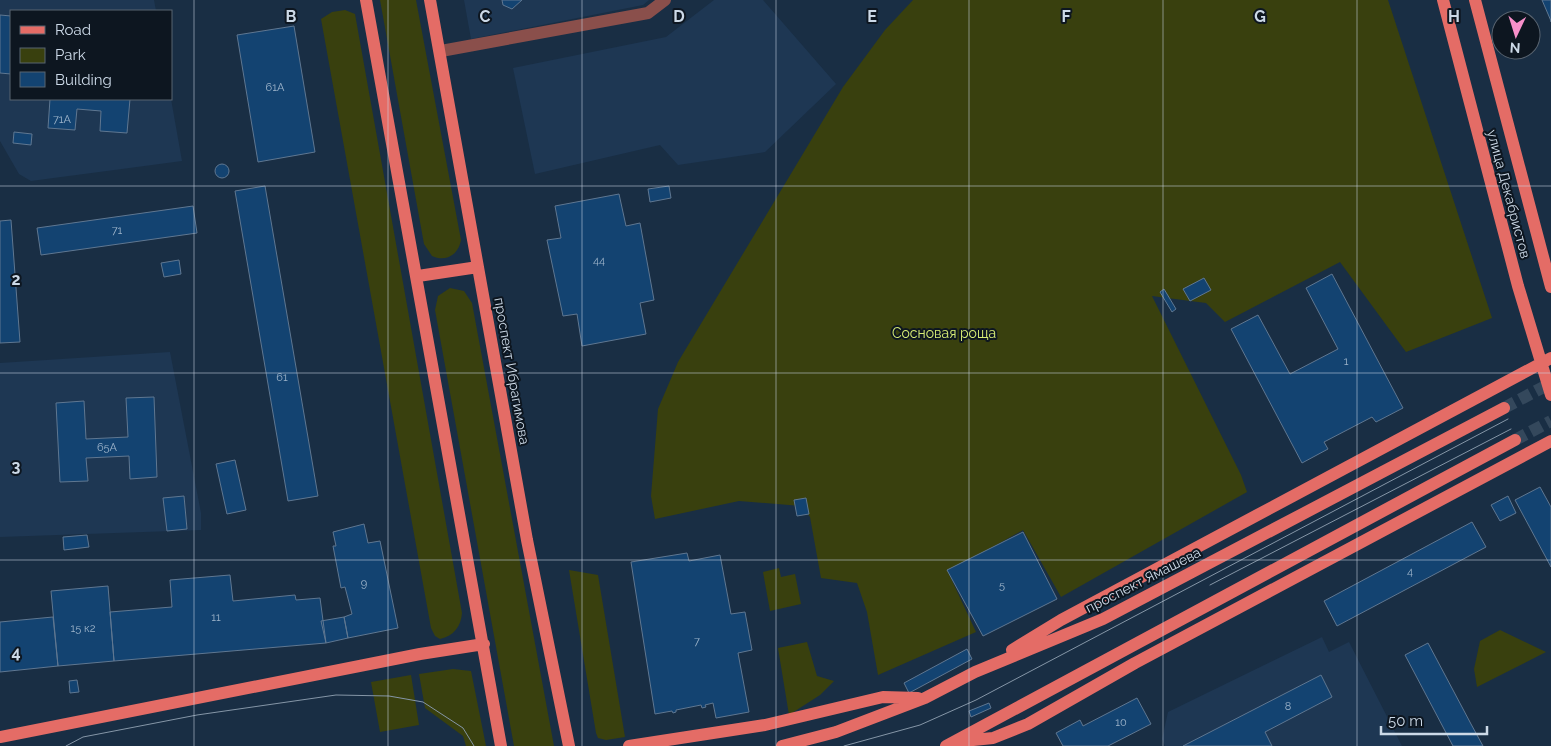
<svg xmlns="http://www.w3.org/2000/svg" width="1551" height="746" font-family="Raleway,sans-serif">
<style>
.built{fill:#1e3753}
.green{fill:#39400e}
.building{fill:#134371;stroke:#5f7791}
.lines{fill:none;stroke-linecap:round;stroke-linejoin:round}
.major-tunnel{stroke:#34485c;stroke-width:12;stroke-dasharray:12 6;stroke-linecap:butt}
.minor{stroke:#8a4f4b;stroke-width:12}
.major{stroke:#e46c66;stroke-width:12}
.tram{stroke:#8596a7;stroke-width:1}
.grid{fill:none;stroke:#ccd9e7;stroke-width:1;stroke-opacity:0.55}
.labels{text-anchor:middle;dominant-baseline:central;stroke-width:4;stroke-linejoin:round;paint-order:stroke}
.number-label{font-size:11px;fill:#9eb4ca}
.street-label{font-size:14px;fill:#ccd9e7;stroke:#0d1620}
.park-label{font-size:14px;fill:#d8ed75;stroke:#0d1620}
.grid-label{font-size:16px;text-anchor:middle;font-weight:bold;fill:#ccd9e7;stroke:#0d1620;stroke-width:4;stroke-linejoin:round;paint-order:stroke}
</style>
<rect width="100%" height="100%" fill="#192e44"/>
<path class="built" d="M0 0H154L156 11H11V99H171L182 161 31 181 19 174 0 141Z
M464 0H649L643 5 471 39Z
M714 0H763L836 84 765 152 678 165 660 145 535 174 513 68 666 37Z
M170 352 201 513V530L0 537V363Z
M1322 637 1329 652 1349 642 1402 746H1165L1162 739 1168 712Z"/>
<path class="green" d="M380 0H416L461 240C458 256 445 262 432 256L424 244Z
M913 0H1388L1492 318 1406 352 1340 262 1225 322 1206 303 1152 296 1241 475 1247 492 1061 597 1023 530 948 572 976 632 878 675 867 612 857 583 821 578 810 517 801 506 739 501 655 519 651 496 658 409 678 362 843 87 885 30Z
M345 10 355 14 462 613C461 626 454 636 440 639L435 636 431 628 321 19 332 12Z
M450 288 464 291 472 303 554 746H514L435 310 438 296Z
M779 568 781 577 795 574 801 604 770 611 763 572Z
M569 570 598 575 625 737 606 740 598 738 596 733Z
M1500 630 1546 652 1477 687 1474 669 1480 641Z
M807 642 817 676 834 681 820 695 789 715 778 648Z
M453 669 471 671 486 746H466L463 736 425 708 419 674Z
M411 675 419 725 380 732 371 682Z"/>
<path class="building" d="M502 0H522L512 9 503 5Z
M1542 0H1551V22V21Z
M0 15 11 16V74L0 73Z
M294 26 315 152 258 162 237 35Z
M50 99H130L127 133 100 131 101 111 77 109 75 130 48 128Z
M14 132 32 134 31 145 13 143Z
M215 171a7 7 0 1 1 14 0a7 7 0 1 1-14 0Z
M265 186 318 496 288 501 235 191Z
M669 186 671 198 650 202 648 189Z
M619 194 626 226 640 223 654 300 640 303 646 334 582 346 577 314 563 316 547 240 561 238 555 206Z
M193 206 197 233 41 255 37 228Z
M11 220 20 342 0 343V221Z
M179 260 181 274 164 277 161 263Z
M1332 274 1403 408 1376 422 1372 417 1324 442 1328 449 1302 463 1231 329 1258 315 1290 374 1338 349 1306 288Z
M1204 278 1211 290 1190 301 1183 289Z
M1164 289 1176 309 1172 312 1160 292Z
M154 397 157 477 130 479 129 456 86 458 88 481 60 482 56 403 84 401 86 439 128 437 126 398Z
M235 460 246 510 227 514 216 464Z
M1540 487 1551 507V567L1515 500Z
M184 496 187 529 167 531 163 498Z
M1508 496 1516 513 1500 521 1491 505Z
M806 498 809 514 797 516 794 500Z
M1472 522 1486 547 1337 626 1324 601Z
M364 524 368 543 380 541 398 628 348 638 344 617 352 614 345 587 341 588 333 546H336L333 532Z
M1023 532 1057 599 983 636 947 570Z
M87 535 89 547 64 550 63 537Z
M687 553 689 561 720 555 731 614 745 612 752 650 738 653 749 712 716 718 713 703 705 705 706 707 702 708 701 705 676 710V712L673 713 672 711 655 714 631 562Z
M230 575 233 601 295 595 296 600 320 598 326 643 114 661 110 612 172 607 170 580Z
M108 586 114 661 58 666 51 591Z
M53 617 58 666 0 672V622Z
M344 617 348 638 326 643 321 621Z
M1428 643 1471 724 1483 746H1453L1405 655Z
M967 649 972 659 909 693 904 683Z
M1321 675 1332 697 1265 732 1272 746H1183Z
M77 680 79 692 70 693 69 681Z
M1137 698 1151 724 1108 746H1063L1056 733 1080 720 1083 726Z
M989 703 991 708 971 717 969 711Z"/>
<g class="lines">
<path class="major-tunnel" d="M1504 408 1551 383
M1515 440 1551 421"/>
<path class="minor" d="M441 51 648 13 665 0"/>
<path class="major" d="M366 0 501 746
M430 0 527 540 569 746
M1443 0 1518 286 1551 395
M1475 0 1551 287
M418 276 478 267
M1012 650 1061 620 1551 358
M0 737 420 654 484 644
M954 742 993 738 1028 724 1135 663 1551 441
M629 746 765 725 883 697 918 698
M782 746 836 732 925 698 975 672 1103 619 1504 408
M946 746 1515 440"/>
<path class="tram" d="M1210 585 1511 429
M66 746 83 737 197 715 336 695 389 696 423 702 463 728 474 746
M844 746 920 725 976 700 1508 419"/>
</g>
<path class="grid" d="M194 0V746M388 0V746M582 0V746M776 0V746M969 0V746M1163 0V746M1357 0V746M0 186H1551M0 373H1551M0 560H1551"/>
<g class="labels">
<g class="number-label">
<text x="275" y="87">61А</text>
<text x="62" y="119">71А</text>
<text x="117" y="230">71</text>
<text x="599" y="260">44</text>
<text x="1346" y="361">1</text>
<text x="282" y="377">61</text>
<text x="107" y="447">65А</text>
<text x="1410" y="571">4</text>
<text x="364" y="583">9</text>
<text x="1002" y="585">5</text>
<text x="216" y="617">11</text>
<text x="83" y="628">15 к2</text>
<text x="697" y="641">7</text>
<text x="1288" y="706">8</text>
<text x="1121" y="722">10</text>
</g>
<g class="street-label">
<text transform="translate(1509 194) rotate(75)">улица Декабристов</text>
<text transform="translate(512 371) rotate(80)">проспект Ибрагимова</text>
<text transform="translate(1143 580) rotate(-27)">проспект Ямашева</text>
</g>
<g class="park-label">
<text x="944" y="333">Сосновая роща</text>
</g>
</g>
<g class="grid-label">
<text x="291" y="22">B</text>
<text x="485" y="22">C</text>
<text x="679" y="22">D</text>
<text x="872" y="22">E</text>
<text x="1066" y="22">F</text>
<text x="1260" y="22">G</text>
<text x="1454" y="22">H</text>
<text x="16" y="285">2</text>
<text x="16" y="472">3</text>
<text x="16" y="658">4</text>
</g>
<rect x="10" y="10" width="162" height="90" fill="#0d1620" stroke="#596470"/>
<rect x="20" y="26" width="25" height="8" fill="#e46c66" stroke="#596470"/>
<text x="55" y="35" font-size="15" fill="#ccd9e7">Road</text>
<rect x="20" y="48" width="25" height="15" fill="#39400e" stroke="#596470"/>
<text x="55" y="60" font-size="15" fill="#ccd9e7">Park</text>
<rect x="20" y="72" width="25" height="15" fill="#134371" stroke="#596470"/>
<text x="55" y="85" font-size="15" fill="#ccd9e7">Building</text>
<g transform="translate(1516 35) rotate(184)"><circle r="24" fill="#0d1620" stroke="#596470"/>
<path d="M0-4L9 19L0 12L-9 19Z" fill="#f890ca"/>
<text y="-8" font-size="14" font-weight="bold" text-anchor="middle" fill="#ccd9e7">N</text>
</g>
<path d="M1381 726v8h106v-8" fill="none" stroke="#ccd9e7" stroke-width="2.5"/>
<text x="1388" y="726" font-size="15" fill="#ccd9e7" stroke="#0d1620" stroke-width="4" paint-order="stroke">50 m</text>
</svg>
